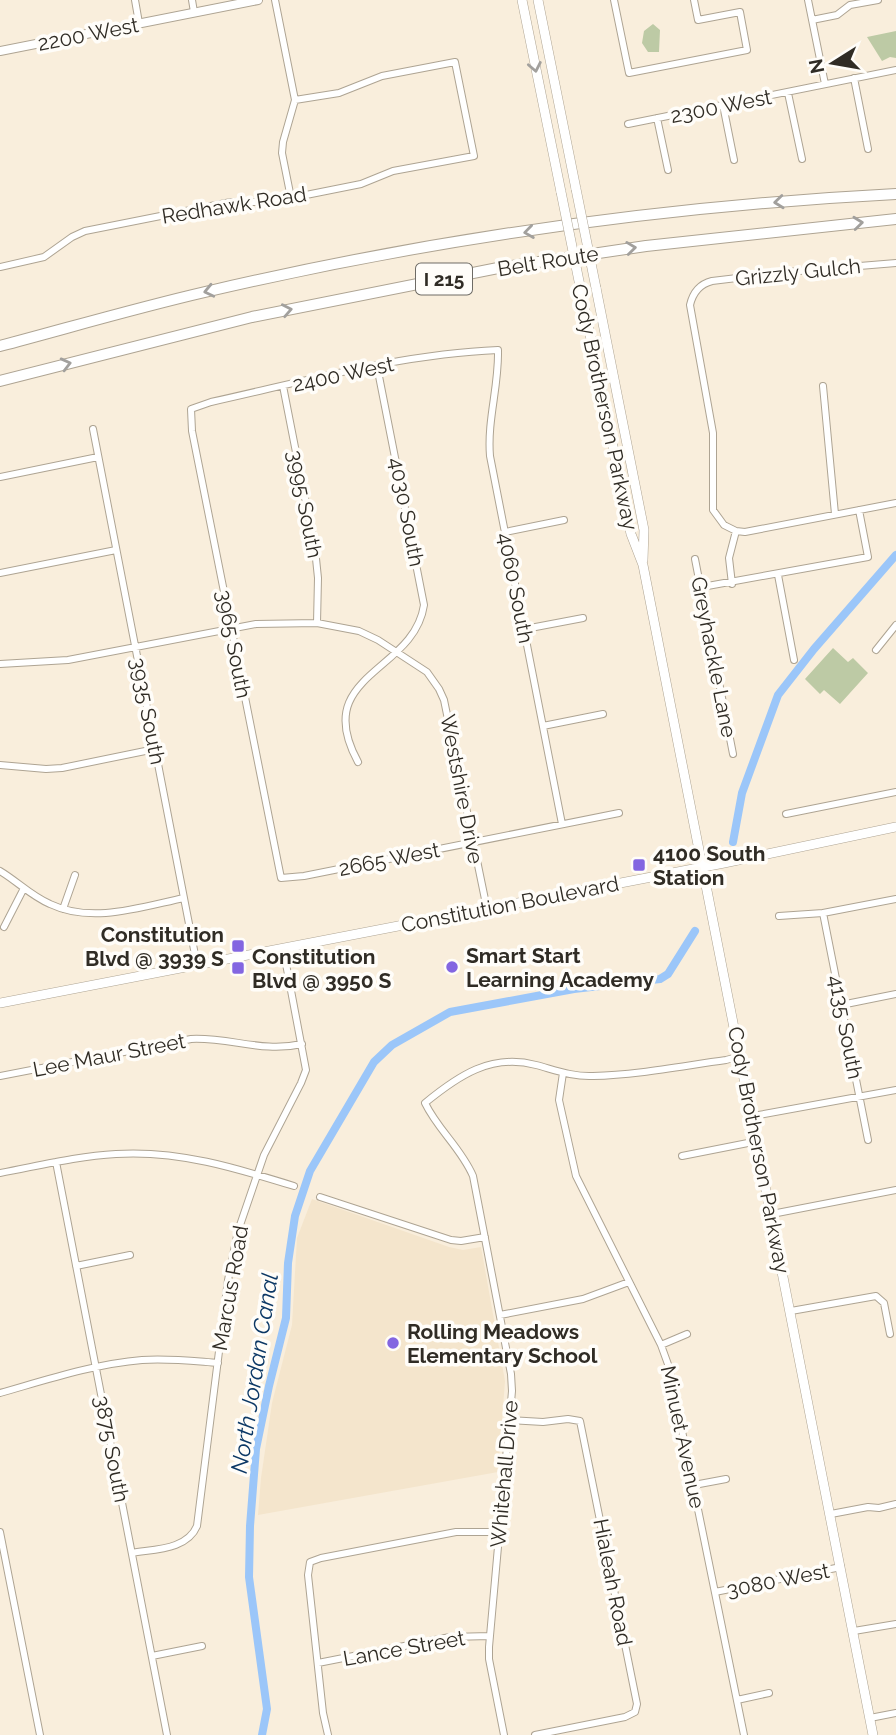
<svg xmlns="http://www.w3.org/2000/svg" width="896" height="1735" font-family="Raleway,sans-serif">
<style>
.built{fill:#f4e5cc}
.green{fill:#bdcaa5}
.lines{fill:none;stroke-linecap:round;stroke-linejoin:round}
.canal{stroke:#9bc6f9;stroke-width:8}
.minor-casing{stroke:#aea493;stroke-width:8}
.tertiary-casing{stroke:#aea493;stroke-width:10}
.secondary-casing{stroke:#aea493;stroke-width:10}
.motorway-casing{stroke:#aea493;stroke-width:12}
.minor{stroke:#fff;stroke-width:6}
.tertiary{stroke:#fff;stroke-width:8}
.secondary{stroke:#fff;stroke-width:9}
.motorway{stroke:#fff;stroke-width:10}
.secondary-bridge-casing{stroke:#aea493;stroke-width:10;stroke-linecap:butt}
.secondary-bridge{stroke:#fff;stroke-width:9}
.oneway{stroke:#a2a09d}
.poi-dot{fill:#8366e1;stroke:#fffdf9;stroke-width:2.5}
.labels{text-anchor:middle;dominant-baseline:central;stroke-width:7;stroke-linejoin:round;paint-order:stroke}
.shield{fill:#fffdf9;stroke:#6e6b65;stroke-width:2}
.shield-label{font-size:19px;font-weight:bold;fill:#302c25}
.street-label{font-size:21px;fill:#302c25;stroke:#fffdf9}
.poi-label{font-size:21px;font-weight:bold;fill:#302c25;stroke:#fffdf9;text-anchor:start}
.water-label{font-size:23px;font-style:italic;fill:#0c3865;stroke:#fffdf9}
</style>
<rect width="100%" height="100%" fill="#f9eedc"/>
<path class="built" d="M312 1199 449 1247 463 1250 481 1247 505 1381 498 1472 258 1515 261 1478 272 1403 292 1325 297 1238Z"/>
<path class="green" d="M653 24 660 30 659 52H648L642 43 644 31Z
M896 31V58L890 57 882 61 867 37Z
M833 648 848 662 853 658 868 673 840 704 824 690 820 694 805 679Z"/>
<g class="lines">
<path class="canal" d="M733 842 742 793 778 695 814 649 896 555
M262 1735 267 1709 249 1577 250 1526 256 1449 269 1386 286 1318 288 1263 295 1216 310 1171 374 1062 392 1045 450 1012 574 989 660 979 668 974 695 931"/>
<g class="minor-casing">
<path id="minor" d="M135 0 139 23
M192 0 194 12
M275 0 295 100 283 142 282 153 291 198
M614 0 629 73 747 50 740 12 698 20 694 0
M808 0 825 84
M812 20 837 15 850 5 878 0
M854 78 868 149
M788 93 802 159
M723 105 734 160
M657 118 668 170
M628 124 896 70
M896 263 787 272 712 281C700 284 693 292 690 305L713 433V510L724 525 736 531 745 532 896 503
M0 267 44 257 72 237 85 231 231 202H265L291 198 361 184 393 171 474 156 455 62 382 76 339 93 295 100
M283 386 315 549 318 578 317 623
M823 386 835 514
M93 429 197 965
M0 477 98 457
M505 532 564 520
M695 559 733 754
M0 573 116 550
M778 575 794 660
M732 584 729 558 736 531
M702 587 868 557 859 510
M525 629 583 618
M876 650 896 625
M0 664 68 660 256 624 317 623 359 631 378 640 427 672 439 689 444 700 487 909
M543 726 603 714
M358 762C310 674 414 673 424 605L377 366
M0 765 46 769 62 768 155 749
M786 814 896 792
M562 824 490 456C487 420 499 386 498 350 401 354 306 381 211 402L191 409 192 431 281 878 304 876 619 813
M0 871C17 881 31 896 50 904 92 924 141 907 184 898
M63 909 75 875
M823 913 868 1140
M779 916 823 913 896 899
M4 927 24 888
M841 1005 896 994
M563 1073 559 1100 576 1176 661 1345 669 1367 744 1735
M0 1076 191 1039C230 1037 262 1053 302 1044
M753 1116 896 1090
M682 1156 758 1141
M56 1162 167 1735
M0 1173C38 1166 77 1156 116 1154 178 1150 236 1168 294 1186
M320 1197 451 1240 461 1241 485 1237
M772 1214 896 1190
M76 1266 130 1255
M791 1311 876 1296 884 1303 890 1334
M500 1315 583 1299 629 1282
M661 1345 687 1334
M0 1393C46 1380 94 1364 142 1360 168 1358 192 1361 218 1363
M509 1420 543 1422 568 1419 580 1421 637 1704 635 1712 625 1717 535 1735
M694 1485 726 1479
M831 1514 868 1507 879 1508 896 1504
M0 1532 40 1735
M132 1553C154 1549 187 1550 197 1526L228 1280 238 1231 264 1155 301 1083 306 1070 283 948
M715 1592 841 1567
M854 1631 896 1624
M152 1656 202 1646
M318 1663 450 1637 490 1636
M737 1700 769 1693
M870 1718 896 1713
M328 1735 323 1713 308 1575 310 1562 321 1558 456 1532H500
M504 1735 489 1659V1647L512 1391 511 1374 473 1176C461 1148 438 1130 425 1103 458 1076 491 1053 536 1065 555 1070 573 1077 593 1076 637 1075 682 1066 726 1060L741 1056"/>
</g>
<g class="tertiary-casing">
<path id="tertiary" d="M0 51 258 0"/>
</g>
<g class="secondary-casing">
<path id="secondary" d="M522 0 561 192
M538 0 576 189
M596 288 644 530 643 560
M581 291 631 534 643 565 873 1735
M0 1003 724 863 896 827"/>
</g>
<g class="motorway-casing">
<path id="motorway" d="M0 346C68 328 136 308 205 292 431 239 664 206 896 194
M0 381 252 317 498 268 646 246 896 219"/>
</g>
<use href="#minor" class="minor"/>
<use href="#tertiary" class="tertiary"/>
<use href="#secondary" class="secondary"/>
<use href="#motorway" class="motorway"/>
<g class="secondary-bridge-casing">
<path id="secondary-bridge" d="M576 189 596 288
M561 192 581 291"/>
</g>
<use href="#secondary-bridge" class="secondary-bridge"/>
</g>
<defs><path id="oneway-chevron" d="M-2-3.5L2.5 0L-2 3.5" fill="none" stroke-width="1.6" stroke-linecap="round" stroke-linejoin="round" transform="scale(1.75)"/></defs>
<g class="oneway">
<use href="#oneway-chevron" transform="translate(535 67) rotate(79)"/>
<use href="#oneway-chevron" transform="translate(779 202) rotate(174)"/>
<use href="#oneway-chevron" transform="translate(858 223) rotate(-6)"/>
<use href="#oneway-chevron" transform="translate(529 232) rotate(172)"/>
<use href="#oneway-chevron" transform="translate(631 248) rotate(-7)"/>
<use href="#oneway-chevron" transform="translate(209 291) rotate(167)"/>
<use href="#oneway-chevron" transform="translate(287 310) rotate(-11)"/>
<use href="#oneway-chevron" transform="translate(66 364) rotate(-14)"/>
</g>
<g class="poi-dot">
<rect x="632" y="858" width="14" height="14" rx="3.5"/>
<rect x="231" y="939" width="14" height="14" rx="3.5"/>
<circle cx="452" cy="967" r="7"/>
<rect x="231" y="961" width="14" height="14" rx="3.5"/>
<circle cx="393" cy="1343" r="7"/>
</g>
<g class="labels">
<rect class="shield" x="416" y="263.5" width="56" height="31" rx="5"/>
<g class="shield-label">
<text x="444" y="279">I 215</text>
</g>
<g class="street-label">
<text transform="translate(88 34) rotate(-11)">2200 West</text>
<text transform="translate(721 106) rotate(-11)">2300 West</text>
<text transform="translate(234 205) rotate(-9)">Redhawk Road</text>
<text transform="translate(548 261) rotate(-9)">Belt Route</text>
<text transform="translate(798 272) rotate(-6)">Grizzly Gulch</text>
<text transform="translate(343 374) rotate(-12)">2400 West</text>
<text transform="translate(605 407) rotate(78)">Cody Brotherson Parkway</text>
<text transform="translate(305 504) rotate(79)">3995 South</text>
<text transform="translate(407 512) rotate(79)">4030 South</text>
<text transform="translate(516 588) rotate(79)">4060 South</text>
<text transform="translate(234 644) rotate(79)">3965 South</text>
<text transform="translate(714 657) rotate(79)">Greyhackle Lane</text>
<text transform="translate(148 711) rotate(79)">3935 South</text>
<text transform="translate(462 789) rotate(79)">Westshire Drive</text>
<text transform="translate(389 859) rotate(-11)">2665 West</text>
<text transform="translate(510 904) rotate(-11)">Constitution Boulevard</text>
<text transform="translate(846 1027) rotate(79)">4135 South</text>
<text transform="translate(109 1055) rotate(-11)">Lee Maur Street</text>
<text transform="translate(759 1150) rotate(79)">Cody Brotherson Parkway</text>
<text transform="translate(230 1288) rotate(-80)">Marcus Road</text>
<text transform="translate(683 1437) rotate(78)">Minuet Avenue</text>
<text transform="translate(112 1449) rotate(79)">3875 South</text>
<text transform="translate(504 1474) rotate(-85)">Whitehall Drive</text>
<text transform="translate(778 1580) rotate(-11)">3080 West</text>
<text transform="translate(613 1582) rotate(79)">Hialeah Road</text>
<text transform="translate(404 1648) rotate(-10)">Lance Street</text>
</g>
<g class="poi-label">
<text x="653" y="853">4100 South<tspan x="653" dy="24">Station</tspan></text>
<text x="224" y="934" text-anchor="end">Constitution<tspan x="224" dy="24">Blvd @ 3939 S</tspan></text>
<text x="466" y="955">Smart Start<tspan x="466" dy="24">Learning Academy</tspan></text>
<text x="252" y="956">Constitution<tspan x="252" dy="24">Blvd @ 3950 S</tspan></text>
<text x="407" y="1331">Rolling Meadows<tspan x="407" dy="24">Elementary School</tspan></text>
</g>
<g class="water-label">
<text transform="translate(254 1373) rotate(-81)">North Jordan Canal</text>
</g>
</g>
<g transform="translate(833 63) rotate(259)" stroke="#fffdf9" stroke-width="5" paint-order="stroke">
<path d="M0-5L12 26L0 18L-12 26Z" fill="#302c25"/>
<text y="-10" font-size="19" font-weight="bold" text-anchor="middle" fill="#302c25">N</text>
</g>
</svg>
